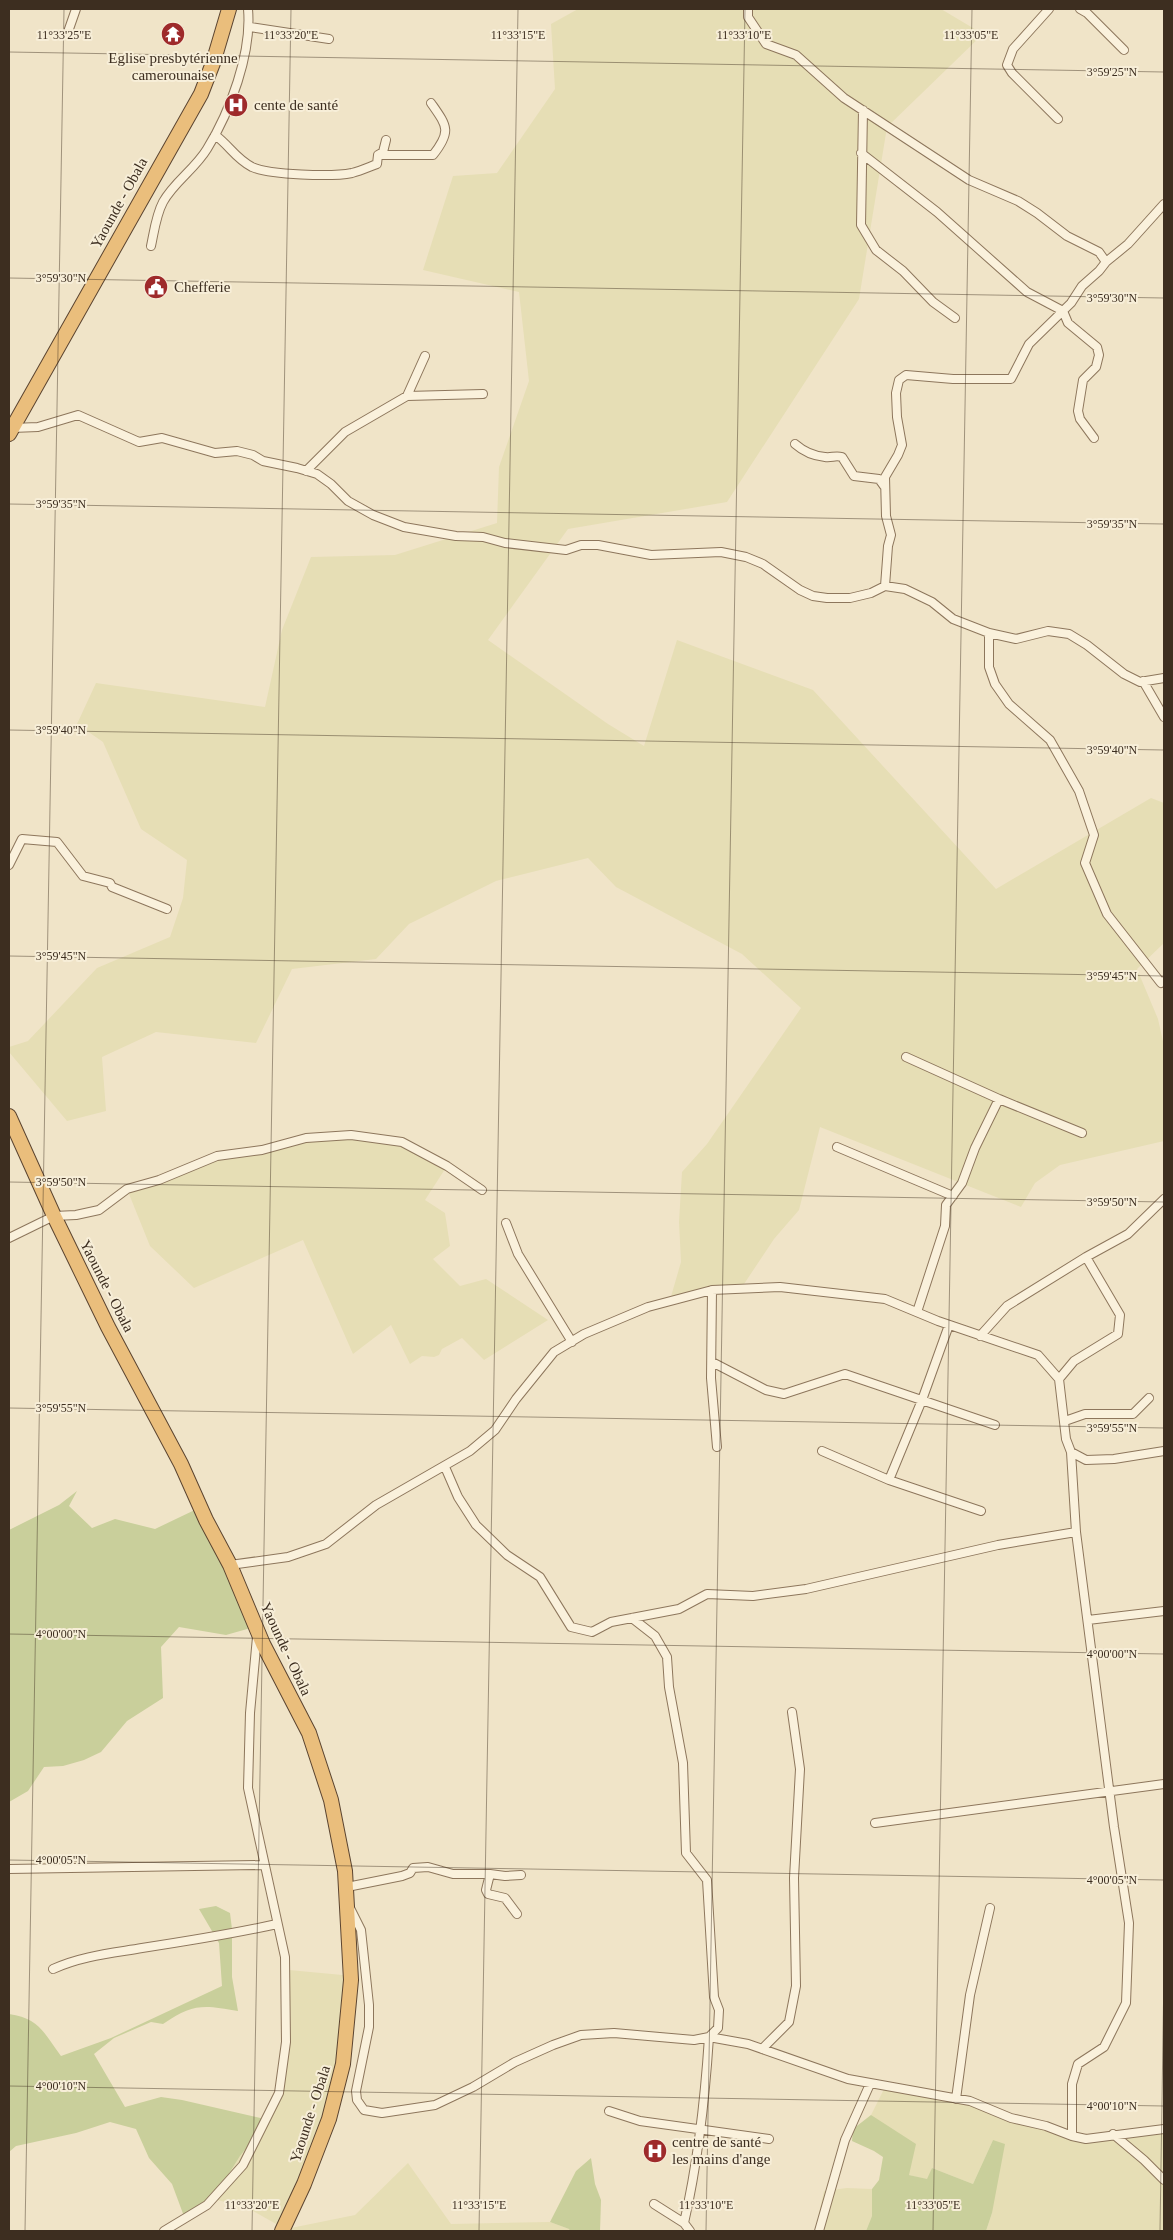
<svg xmlns="http://www.w3.org/2000/svg" width="1173" height="2240" font-family="Georgia,serif">
<style>
.farmland{fill:#e6deb5}
.green{fill:#c9cf9b}
.lines{fill:none;stroke-linecap:round;stroke-linejoin:round}
.minor-casing{stroke:#8d765c;stroke-width:10}
.trunk-casing{stroke:#5b4430;stroke-width:16}
.minor{stroke:#faf1dc;stroke-width:8}
.trunk{stroke:#eabe7c;stroke-width:14}
.ticks{fill:none;stroke:#3d2e20;stroke-width:1;stroke-opacity:0.45}
.labels{text-anchor:middle;dominant-baseline:central;stroke-width:4;stroke-linejoin:round;paint-order:stroke}
.poi-label{font-size:15px;fill:#3d2e20;stroke:#f7eed8;text-anchor:start}
.street-label{font-size:15px;fill:#3d2e20;stroke:#f7eed8}
.ticks-label{font-size:12px;text-anchor:middle;fill:#3d2e20;stroke:#f7eed8;stroke-width:4;stroke-linejoin:round;paint-order:stroke}
</style>
<rect width="100%" height="100%" fill="#f0e4c8"/>
<path class="farmland" d="M578 9H941L983 34 887 127 859 299 727 502 568 529 488 640 608 724 644 746 677 640 813 690 996 889 1151 798 1164 803V943L1137 969 1158 1019 1164 1046V1141L1060 1165 1035 1183 1021 1207 820 1127 799 1210 774 1239 742 1287 670 1300 681 1262 679 1222 682 1172 707 1144 801 1008 742 954 616 887 588 858 496 881 409 924 376 959 292 969 256 1043 156 1032 102 1057 106 1111 67 1121 9 1052V1047L28 1041 97 968 170 937 183 898 187 860 141 829 103 742 77 724 96 683 265 707 282 630 311 557 395 555 497 523 499 467 529 381 519 292 423 270 453 176 497 173 555 89 551 24Z
M331 1136 402 1142 447 1166 425 1200 445 1213 450 1246 433 1259 460 1286 486 1279 548 1320 484 1360 462 1338 442 1349 439 1355 434 1357 422 1356 410 1364 391 1325 353 1354 303 1240 194 1288 150 1246 127 1189 217 1156Z
M289 1970 353 1976 346 2066 286 2229 355 2215 408 2163 451 2224 550 2222 569 2229 570 2231H284L285 2229 246 2207 213 2199 240 2156 269 2120 284 2083 291 2033Z
M884 2089 966 2100 1010 2118 1092 2138 1164 2129V2231H986L992 2213 993 2140 973 2184 932 2168 928 2180 909 2175 871 2115Z
M847 2188 872 2189V2216L866 2231H815L824 2191Z"/>
<path class="green" d="M77 1491 69 1506 92 1528 115 1519 155 1529 201 1507 258 1626 226 1635 179 1627 161 1647 163 1698 127 1721 101 1752 84 1760 63 1766 44 1767 28 1791 9 1802V1530L59 1505Z
M216 1906 230 1913 232 1929V1977L238 2011C204 2005 193 2003 163 2024L151 2022 114 2038 94 2054 125 2107 161 2097 182 2100 269 2120 240 2156 213 2199 185 2219 172 2184 149 2158 136 2129 110 2122 76 2133 16 2146 9 2152V2014C39 2018 44 2033 61 2056L111 2038 222 1986 219 1943 199 1909Z
M871 2115 916 2144 909 2175 927 2179 932 2168 973 2184 993 2140 1005 2144 992 2213 986 2231H866L872 2216V2189L879 2180 883 2157 874 2151 852 2141 853 2129Z
M591 2158 595 2184 601 2200 600 2231H570L569 2229 550 2222 576 2171Z"/>
<g class="lines">
<g class="minor-casing">
<path id="minor" d="M748 9V17L766 44 796 55 844 98 969 180 1018 201 1037 213 1067 236 1099 252 1106 262 1099 271 1082 286 1071 303 1029 344 1011 379H953L906 375 899 380 896 393 897 417 902 445 898 455 885 477 886 516 891 535 888 546 885 586
M1049 9 1013 49 1007 65 1012 73 1058 119
M1080 9 1087 13 1124 50
M250 27 329 39
M69 29 76 9
M863 110 861 225 876 250 903 271 933 302 955 318
M215 135C230 146 235 158 252 167 270 175 332 177 352 173 360 171 369 167 377 164L378 155 383 152 386 140
M861 153 937 212 1027 292 1063 311 1068 323 1097 347 1099 355 1096 367 1083 380 1078 411 1080 419 1094 438
M378 155H433C452 131 447 126 431 103
M151 246C154 232 156 215 163 202 174 182 195 169 207 149 230 112 252 53 248 9
M1106 262 1128 244 1164 204
M407 396 483 394
M12 428 38 427 78 415 139 442 162 438 215 453 237 451 253 455 263 461 297 468 317 474 331 484 348 501 373 515 404 527 456 536 483 537 505 543 566 550 581 545H598L651 555 721 552 746 557 763 564 800 590 813 596 827 598H850L871 593 885 586 905 589 932 602 953 619 989 633 1016 639 1048 631 1069 634 1087 645 1124 674 1140 682 1164 678
M795 444C803 451 814 456 825 457 832 458 835 455 842 457L854 476 879 479 884 486
M306 471 345 432 407 396 425 356
M989 633V667L995 684 1009 704 1050 740 1079 791 1094 835 1085 863 1107 914 1161 983 1164 981
M1143 681 1164 717
M9 865 22 839 57 842 83 876 110 883 112 887 167 909
M906 1057 999 1099 1082 1133
M837 1147 953 1196
M506 1223 518 1254 572 1342
M9 1238 54 1216 76 1215 99 1210 127 1189 159 1180 217 1156 262 1150 306 1138 351 1135 402 1142 447 1166 482 1190
M712 1290 711 1378 717 1447
M917 1312 945 1226 946 1205 962 1183 975 1148 999 1099
M980 1336 1007 1306 1086 1257 1128 1234 1164 1199
M712 1362 766 1390 784 1394 845 1374 995 1425
M1059 1379 1074 1361 1118 1334 1120 1315 1086 1257
M1065 1421 1085 1414H1133L1149 1398
M822 1451 889 1480 981 1511
M1071 1452 1076 1532 1114 1827 1129 1923 1126 2003 1104 2047 1078 2064 1072 2084V2136
M445 1467 458 1497 476 1525 507 1555 540 1577 571 1627 592 1632 611 1622 679 1609 707 1594 753 1596 806 1589 998 1545 1076 1532
M889 1480 922 1400 949 1325
M230 1565 288 1557 326 1544 376 1505 470 1451 495 1430 516 1399 554 1352 584 1334 648 1307 712 1290 780 1287 885 1299 938 1321 1038 1355 1059 1379 1066 1439 1071 1452 1086 1460 1114 1459 1164 1451
M632 1618 655 1636 667 1657 669 1687 683 1763 686 1853 707 1880 714 1997 719 2010 718 2028 709 2037C705 2099 698 2162 684 2223
M1088 1620 1164 1611
M875 1823 1164 1784
M9 1869 263 1865
M490 1874 505 1876 521 1875
M347 1887 402 1876 410 1873 413 1868 428 1867 453 1874H490L486 1890 488 1894 505 1898 517 1914
M350 1908 361 1930 369 2005V2027L356 2091 357 2100 364 2110 382 2113 435 2105 473 2087 515 2062 553 2045 581 2035 614 2033 694 2040 709 2037 748 2044 848 2079 970 2101 1011 2118 1046 2126 1072 2136 1086 2139 1164 2129
M53 1969C81 1956 113 1953 142 1948 188 1941 232 1934 277 1924
M762 2049 789 2022 796 1986 794 1878 800 1769 792 1712
M956 2099 970 1995 990 1908
M609 2111 640 2121 769 2139
M1113 2134 1144 2160 1164 2180
M654 2204 684 2223 690 2231
M164 2231 207 2205 243 2165 279 2093 286 2042 285 1957 248 1788 250 1713 257 1637
M819 2231 845 2140 870 2084"/>
</g>
<g class="trunk-casing">
<path id="trunk" d="M9 434 201 94 213 63 229 9
M9 1116 54 1216 108 1327 181 1464 206 1520 230 1565 263 1644 309 1733 331 1800 345 1871 351 1980 343 2064 329 2119 304 2184 282 2231"/>
</g>
<use href="#minor" class="minor"/>
<use href="#trunk" class="trunk"/>
</g>
<path class="ticks" d="M9 52 1164 72M9 278 1164 298M9 504 1164 524M9 730 1164 750M9 956 1164 976M9 1182 1164 1202M9 1408 1164 1428M9 1634 1164 1654M9 1860 1164 1880M9 2086 1164 2106M25 2231 64 9M252 2231 291 9M479 2231 518 9M706 2231 745 9M933 2231 972 9M1160 2231 1164 1971"/>
<defs>
<g id="temple-disc" transform="scale(1.25)"><circle r="9.5" fill="#9e2a2b" stroke="#f7eed8"/><path d="M0-6L5-2H3V0L6.5 2.5H4V6H1.5V3h-3V6H-4V2.5H-6.5L-3 0V-2H-5Z" fill="#fff"/></g>
<g id="hospital-disc" transform="scale(1.25)"><circle r="9.5" fill="#9e2a2b" stroke="#f7eed8"/><path d="M-5-5h3v3.5h4V-5h3V5h-3V1.5h-4V5h-3Z" fill="#fff"/></g>
<g id="civic-disc" transform="scale(1.25)"><circle r="9.5" fill="#9e2a2b" stroke="#f7eed8"/><path d="M-.6-6.5H3V-4.5H.6V-3L4-1V1h2V6H-6V1h2V-1L-.6-3ZM-1.2 2.5V6h2.4V2.5Z" fill="#fff"/></g>
</defs>
<g fill-rule="evenodd">
<use href="#temple-disc" x="173" y="34"/>
<use href="#hospital-disc" x="236" y="105"/>
<use href="#civic-disc" x="156" y="287"/>
<use href="#hospital-disc" x="655" y="2151"/>
</g>
<g class="labels">
<g class="poi-label">
<text x="173" y="58" text-anchor="middle">Eglise presbytérienne<tspan x="173" dy="17">camerounaise</tspan></text>
<text x="254" y="105">cente de santé</text>
<text x="174" y="287">Chefferie</text>
<text x="672" y="2142">centre de santé<tspan x="672" dy="17">les mains d'ange</tspan></text>
</g>
<g class="street-label">
<text transform="translate(119 203) rotate(-61)">Yaounde - Obala</text>
<text transform="translate(107 1286) rotate(63)">Yaounde - Obala</text>
<text transform="translate(286 1649) rotate(65)">Yaounde - Obala</text>
<text transform="translate(310 2114) rotate(-72)">Yaounde - Obala</text>
</g>
</g>
<g class="ticks-label">
<text x="64" y="39">11°33'25"E</text>
<text x="291" y="39">11°33'20"E</text>
<text x="518" y="39">11°33'15"E</text>
<text x="744" y="39">11°33'10"E</text>
<text x="971" y="39">11°33'05"E</text>
<text x="1112" y="76">3°59'25"N</text>
<text x="61" y="282">3°59'30"N</text>
<text x="1112" y="302">3°59'30"N</text>
<text x="61" y="508">3°59'35"N</text>
<text x="1112" y="528">3°59'35"N</text>
<text x="61" y="734">3°59'40"N</text>
<text x="1112" y="754">3°59'40"N</text>
<text x="61" y="960">3°59'45"N</text>
<text x="1112" y="980">3°59'45"N</text>
<text x="61" y="1186">3°59'50"N</text>
<text x="1112" y="1206">3°59'50"N</text>
<text x="61" y="1412">3°59'55"N</text>
<text x="1112" y="1432">3°59'55"N</text>
<text x="61" y="1638">4°00'00"N</text>
<text x="1112" y="1658">4°00'00"N</text>
<text x="61" y="1864">4°00'05"N</text>
<text x="1112" y="1884">4°00'05"N</text>
<text x="61" y="2090">4°00'10"N</text>
<text x="1112" y="2110">4°00'10"N</text>
<text x="252" y="2209">11°33'20"E</text>
<text x="479" y="2209">11°33'15"E</text>
<text x="706" y="2209">11°33'10"E</text>
<text x="933" y="2209">11°33'05"E</text>
</g>
<rect width="1173" height="2240" fill="none" stroke="#3d2e20" stroke-width="20"/>
</svg>
